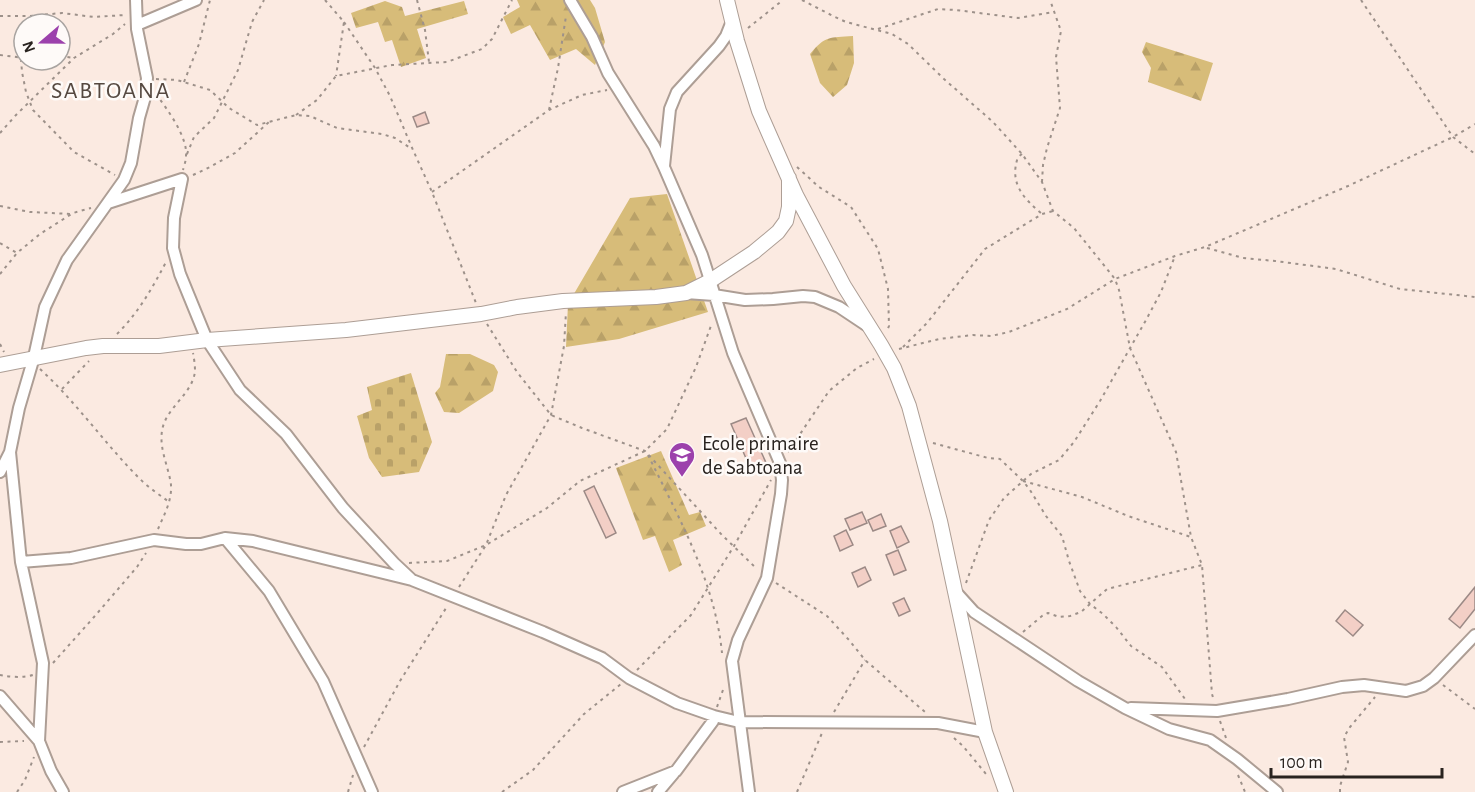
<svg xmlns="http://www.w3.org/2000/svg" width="1475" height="792" font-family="'Alegreya Sans',sans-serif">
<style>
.forest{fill:url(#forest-firs)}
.cemetery{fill:url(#cemetery-stones)}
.building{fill:#f3cfc6;stroke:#9c8a86;stroke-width:1.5}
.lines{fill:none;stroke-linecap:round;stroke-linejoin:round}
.street-casing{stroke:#ad9e95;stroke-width:14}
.secondary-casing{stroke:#ad9e95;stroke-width:16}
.path{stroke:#9d918a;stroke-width:2;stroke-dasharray:3 4.5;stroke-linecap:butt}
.street{stroke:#fff;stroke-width:10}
.secondary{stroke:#fff;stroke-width:14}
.labels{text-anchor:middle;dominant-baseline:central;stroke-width:5;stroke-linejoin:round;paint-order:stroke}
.poi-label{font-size:21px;fill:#29231f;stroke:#fefaf8;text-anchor:start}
.quarter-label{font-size:24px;letter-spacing:1.5px;fill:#564941;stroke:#fefaf8}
</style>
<defs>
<pattern id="forest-firs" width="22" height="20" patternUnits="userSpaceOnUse" patternTransform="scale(1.5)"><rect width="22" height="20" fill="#d7bc79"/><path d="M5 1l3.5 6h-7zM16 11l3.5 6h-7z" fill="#b9a168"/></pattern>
<pattern id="cemetery-stones" width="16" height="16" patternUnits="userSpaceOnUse" patternTransform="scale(1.5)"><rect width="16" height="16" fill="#d7bc79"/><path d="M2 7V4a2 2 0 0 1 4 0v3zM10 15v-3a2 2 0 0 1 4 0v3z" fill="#b9a168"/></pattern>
</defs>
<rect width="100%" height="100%" fill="#fbeae1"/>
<path class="forest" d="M517 0H590L595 8 605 42 595 65 576 49 550 60 530 25 511 34 503 17 520 7Z
M385 1 402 7 405 16 464 1 468 14 417 29 426 58 401 67 392 40 385 42 378 22 356 28 351 13Z
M853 36 854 63 847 85 833 97 820 83 810 54C826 35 829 38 853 36Z
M1146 42 1213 63 1201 101 1148 82 1151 68 1142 52Z
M667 194 708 312 619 339 566 347 568 304 630 198Z
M446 354H470L494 365 498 372 493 391 459 413 444 412 435 393 440 387Z
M661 451 689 515 700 512 706 526 673 540 682 565 669 572 655 536 643 540 616 468Z"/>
<path class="cemetery" d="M411 373 432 442 419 472 382 477 369 458 357 416 372 410 367 387Z"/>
<path class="building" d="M425 112 429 123 417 127 413 117Z
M746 418 767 465 752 472 731 424Z
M594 486 616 533 606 538 584 491Z
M862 512 867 523 850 530 845 519Z
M881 514 886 526 873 531 868 520Z
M901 526 909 542 897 548 890 531Z
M846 530 853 545 840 551 834 536Z
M898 550 906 570 894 575 886 555Z
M865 567 871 580 858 587 852 573Z
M1475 587V609L1460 628 1449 619Z
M904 598 910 611 899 616 893 603Z
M1345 610 1363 625 1353 636 1336 621Z"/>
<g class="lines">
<g class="street-casing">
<path id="street" d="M570 0 592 37 608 73 654 146 664 167 702 255 733 353 780 463 782 480 781 494 767 578 738 640 732 661 749 792
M137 25 196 0
M664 166 670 109 677 92 719 46 726 36 732 21
M108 203 182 179 174 218 173 248 180 274 207 340 240 390 286 434 343 508 394 563 411 579
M686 293 714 295 745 300 773 299 803 296 815 297 839 307 866 325
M10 452 21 562 43 663 39 741 51 771 63 792
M0 472 10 452 19 408 34 357 45 307 67 260 124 180 131 163 139 118 145 97 147 78 137 29 136 0
M225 538 269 591 323 681 372 792
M21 562 71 558 154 540 186 544H201L225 538 253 541 412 580 543 632 602 658 629 678 677 703 714 716 739 722 938 723 985 732
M955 591 974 612 1078 681 1125 708 1169 729 1210 740 1237 759 1277 792
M0 696 39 741
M1131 708 1217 711 1288 699 1342 687 1364 685 1406 691 1423 686 1434 678 1475 635
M623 792 676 771 713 721 714 716
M658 792 674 773"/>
</g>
<g class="secondary-casing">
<path id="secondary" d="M727 0 737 41 759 111 796 195 844 286 881 345 894 368 909 406 940 521 985 732 1006 792
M0 365 86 348 103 346H159L207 340 346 330 481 314 517 307 563 301 656 297 686 293 710 281 754 252 778 232 786 221 789 207V178"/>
</g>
<path class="path" d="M325 0 344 22 336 76
M417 0 425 30 429 62
M802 0 833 16 846 22 892 34 908 44 944 79 993 122 1022 154 1042 182 1053 211 1074 228 1115 279 1119 290 1130 348 1176 452 1191 537 1202 565 1212 694 1214 701
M1361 0 1453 137 1475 154
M0 16H30L62 13 94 17 125 15
M344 22 375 68 390 96 413 150 432 192 476 303
M748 28 783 0
M878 29 938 9 956 10 1018 18 1053 12
M0 55 24 58
M60 56 74 58
M21 59 22 72 26 92 33 110 74 152 115 175
M156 79 177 80 210 90 229 108 257 125 296 115 310 116 337 128 382 134 395 138 412 149
M184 82 199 44 210 0
M156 94C167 109 188 137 186 156 186 161 184 166 183 170
M549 110 558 68 566 16
M296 115 317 100 336 76 392 65 447 62 482 49 492 39 512 0
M0 133 16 115 74 58 113 34 125 24
M187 154 194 137 214 118 238 70 252 22 264 0
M1022 154 1018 157C1009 183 1023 198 1042 214
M797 167 819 187 851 207 878 249 888 289 889 326 887 331
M193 175 208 168 235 153 269 122
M1042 182 1043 165 1047 148 1060 108 1056 57 1061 31 1050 0
M432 192 549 110 582 95 607 90
M0 206 30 212 71 214
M0 243 17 253
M1207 248 1243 258 1275 261 1336 269 1400 289 1475 297
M0 274 17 253 40 234 73 213 91 208
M487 324 517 372 551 415 582 428 645 451 722 535 757 569
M117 334C138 313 152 289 166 262
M0 344 4 352
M903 347 927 323 985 249 1042 214 1053 211
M899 349 939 339 973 335 991 336 1009 332 1067 309 1115 279 1175 256 1205 247 1271 219 1348 186 1453 137 1475 124
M40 369C77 403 105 444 140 479 149 488 160 495 169 502
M62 389 89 361
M933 443 988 458 1000 459 1023 481 1030 490 1046 516 1062 536 1069 561 1080 591 1090 604 1103 614 1116 627 1131 646 1162 667 1185 699
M788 452 829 391 857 368 874 359
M648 455C679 518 715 582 722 653
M1023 481 1082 497 1128 516 1191 537
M158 529C164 515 172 501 171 485 169 468 159 449 162 431 165 408 193 394 195 371 195 365 194 358 193 353
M409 563 447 561 486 545 547 508 580 481 645 451 667 429 696 367 712 323
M776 583 827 616 849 640 865 660 925 712
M966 583 989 520 1004 498 1031 474 1059 460 1074 442 1100 401 1146 320 1161 292 1175 256
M459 587 486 545 506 495 551 415 564 346 566 312
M1023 632 1042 616 1048 613 1059 617 1070 616 1081 612 1107 589 1202 565
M53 663 94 617 137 567 146 553
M637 670 691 615 734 546 771 480
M0 675C10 677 23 678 33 675
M1443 685 1475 709
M717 707 724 687
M834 712 865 660
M1220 721 1226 738
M954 738 963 746 986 774
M0 742 24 741
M364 747 400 681 448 605
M1238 775 1245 792
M17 792 25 780 34 757
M348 792 353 775
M502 792 533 770 584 714 621 684
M797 792 822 733
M1340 792V786L1348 762 1344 737 1350 727 1375 697"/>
<use href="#street" class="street"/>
<use href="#secondary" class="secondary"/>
</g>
<defs>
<g id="school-pin" transform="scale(1.35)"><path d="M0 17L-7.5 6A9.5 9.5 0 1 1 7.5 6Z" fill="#9c41ac" stroke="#fefaf8"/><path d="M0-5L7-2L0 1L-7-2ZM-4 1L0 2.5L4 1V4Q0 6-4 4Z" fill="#fff"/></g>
</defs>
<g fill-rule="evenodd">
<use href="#school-pin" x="682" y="455"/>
</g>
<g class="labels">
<g class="poi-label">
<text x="702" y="443">Ecole primaire<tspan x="702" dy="24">de Sabtoana</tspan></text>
</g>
<g class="quarter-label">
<text x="111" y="91">SABTOANA</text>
</g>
</g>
<g transform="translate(42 42) rotate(250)"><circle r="28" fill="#fefaf8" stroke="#a9a4a1" stroke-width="1.5"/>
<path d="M0-4.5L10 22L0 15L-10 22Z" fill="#9c41ac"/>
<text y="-9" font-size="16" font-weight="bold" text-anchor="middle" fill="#29231f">N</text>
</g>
<path d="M1271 768v9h171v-9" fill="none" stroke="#29231f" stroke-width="3"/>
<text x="1280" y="768" font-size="18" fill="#29231f" stroke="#fefaf8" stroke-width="4.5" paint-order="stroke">100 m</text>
</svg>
